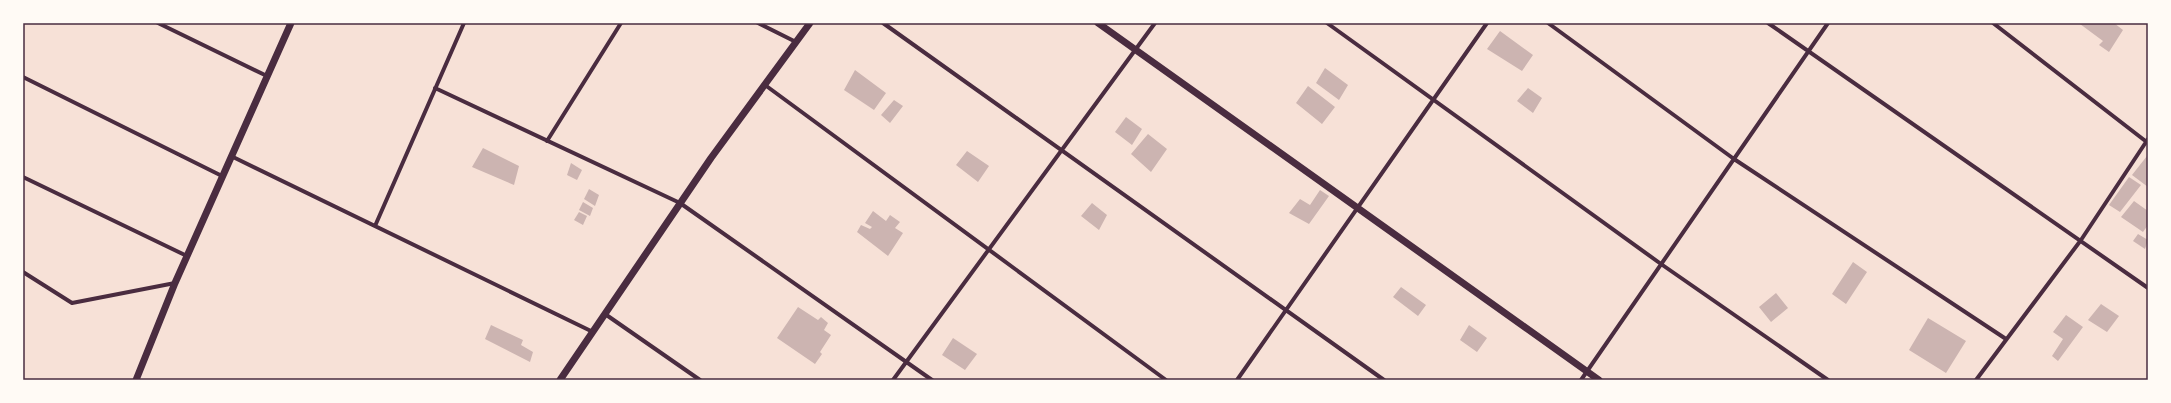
<svg xmlns="http://www.w3.org/2000/svg" width="2171" height="403" font-family="'Zilla Slab',serif">
<style>
.building{fill:#ccb4b1}
.lines{fill:none;stroke-linecap:round;stroke-linejoin:round}
.minor{stroke:#4a2c40;stroke-width:4}
.tertiary{stroke:#4a2c40;stroke-width:7}
.neatline{fill:none;stroke:#4a2c40;stroke-width:1.5}
</style>
<rect width="100%" height="100%" fill="#f7e1d7"/>
<path class="building" d="M2081 23H2114L2123 30 2109 52 2099 45 2103 41 2080 24Z
M1500 31 1533 55 1522 71 1487 49Z
M1325 68 1348 85 1339 100 1316 83Z
M855 70 886 93 874 110 844 90Z
M1308 86 1335 107 1322 124 1296 103Z
M1528 88 1542 98 1533 113 1517 101Z
M894 100 903 106 890 123 881 115Z
M1126 117 1142 129 1132 145 1115 132Z
M1148 134 1167 149 1151 172 1131 154Z
M483 148 519 166 514 185 472 167Z
M967 151 989 166 978 182 956 165Z
M2147 156 2148 157V187L2132 175Z
M571 163 582 170 577 180 567 175Z
M2129 177 2141 185 2120 212 2109 205Z
M589 189 599 195 595 206 584 199Z
M1320 190 1329 196 1309 224 1289 213 1300 199 1310 205Z
M2134 201 2148 211V225L2143 232 2121 217Z
M583 202 593 208 590 216 579 210Z
M1092 203 1107 215 1099 230 1081 216Z
M873 211 886 221 890 215 900 222 895 228 903 233 888 256 857 232 861 225 870 229 872 227 865 223Z
M579 212 587 216 583 225 574 220Z
M2138 234 2148 240 2145 249 2133 241Z
M1853 262 1867 272 1846 304 1832 294Z
M1401 287 1426 305 1418 316 1393 297Z
M1776 293 1788 308 1771 322 1759 307Z
M2101 304 2119 316 2107 332 2088 320Z
M798 307 818 320 821 317 828 323 824 330 831 335 820 352 822 354 815 364 777 338Z
M2066 315 2083 327 2058 361 2052 356 2063 339 2053 332Z
M1928 318 1966 341 1946 373 1909 350Z
M491 325 523 340 521 345 533 352 530 362 485 339Z
M1469 325 1487 338 1477 352 1460 340Z
M953 338 977 354 965 370 942 355Z"/>
<g class="lines">
<path class="minor" d="M158 23 267 76
M758 23 796 42
M883 23 1384 380
M1327 23 1661 264 1828 380
M1548 23 1734 159 2006 339
M1768 23 2148 288
M1993 23 2148 143
M23 77 222 176
M765 85 1166 380
M435 88 680 203 932 380
M547 141 621 23
M231 156 593 332
M23 177 187 256
M375 226 464 23
M23 272 72 303 175 283
M605 314 700 380
M893 380 1155 23
M1237 380 1487 23
M1581 380 1828 23
M1976 380 2081 240 2148 139"/>
<path class="tertiary" d="M1098 23 1599 380
M136 380 175 283 291 23
M560 380 711 158 810 23"/>
</g>
<rect width="2171" height="403" fill="none" stroke="#fffaf5" stroke-width="48"/>
<rect x="24" y="24" width="2123" height="355" class="neatline"/>
</svg>
